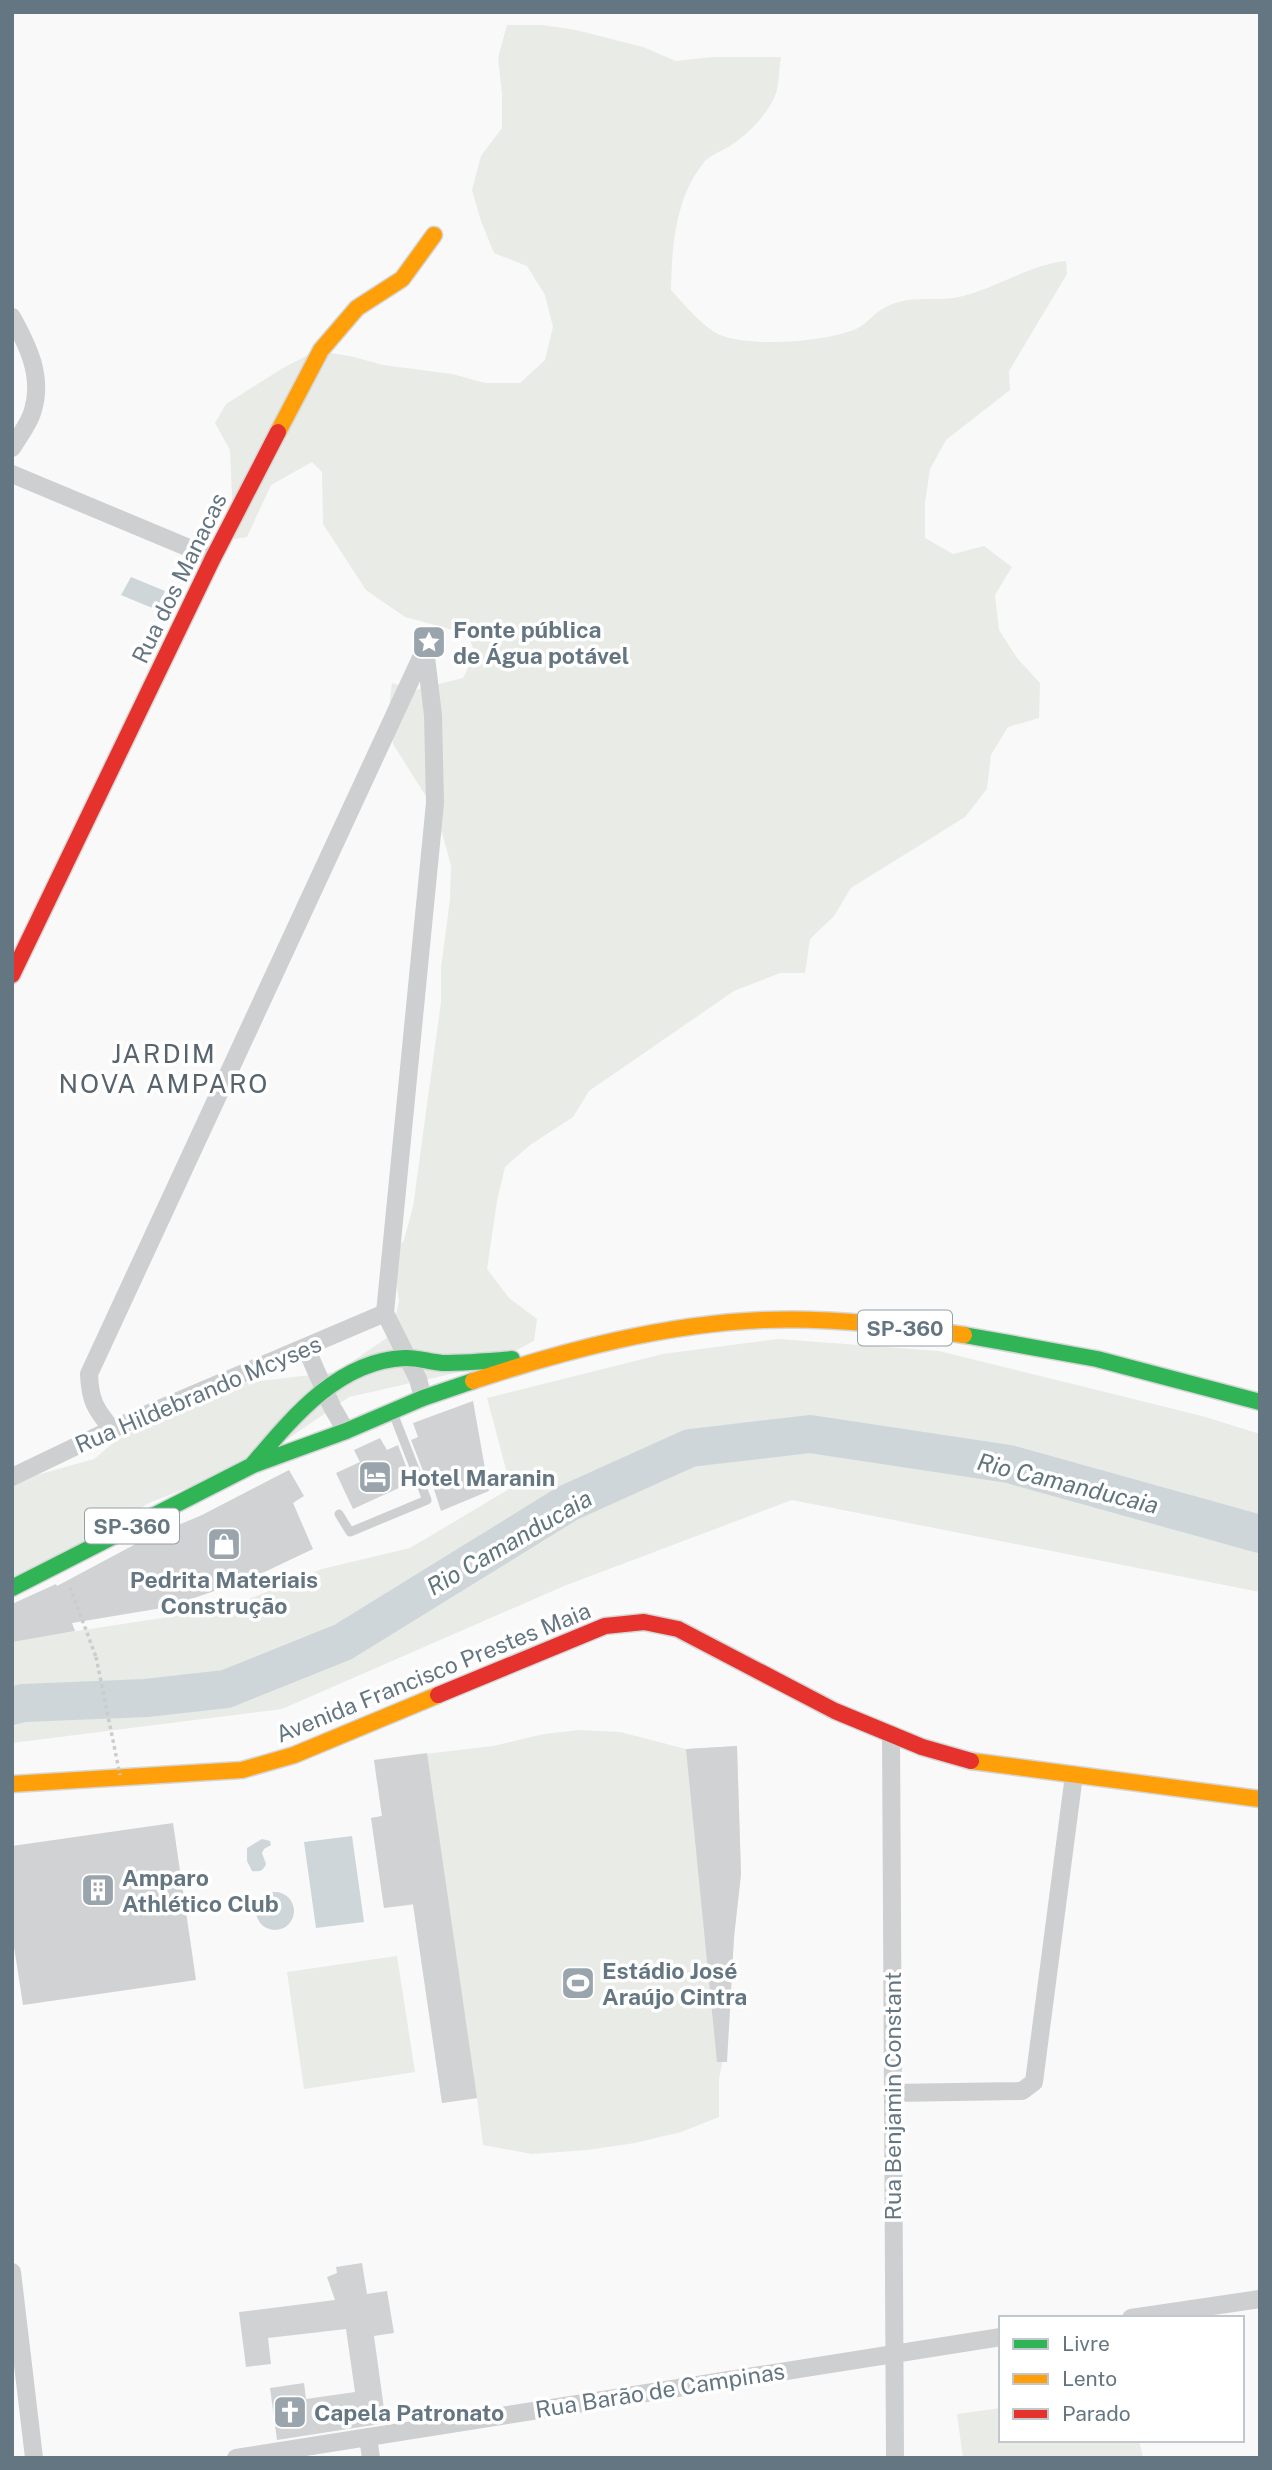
<svg xmlns="http://www.w3.org/2000/svg" width="1272" height="2470" font-family="'Public Sans',sans-serif">
<style>
.green{fill:#e8ebe6}
.water{fill:#ced6d9}
.lines{fill:none;stroke-linecap:round;stroke-linejoin:round}
.river{stroke:#ced6d9;stroke-width:38}
.building{fill:#d0d2d3}
.fast-casing{stroke:#d5d6d7;stroke-width:19}
.slow-casing{stroke:#d5d6d7;stroke-width:19}
.jam-casing{stroke:#d5d6d7;stroke-width:19}
.path{stroke:#cbcccd;stroke-width:3.5;stroke-dasharray:3.5 3.5;stroke-linecap:butt}
.lane{stroke:#cecfd0;stroke-width:9}
.street{stroke:#cecfd0;stroke-width:18}
.fast{stroke:#30b455;stroke-width:16}
.slow{stroke:#ff9f0a;stroke-width:16}
.jam{stroke:#e5322d;stroke-width:16}
.path-bridge{stroke:#cbcccd;stroke-width:3.5;stroke-dasharray:3.5 3.5;stroke-linecap:butt}
.labels{text-anchor:middle;dominant-baseline:central;stroke-width:7;stroke-linejoin:round;paint-order:stroke}
.shield{fill:#fff;stroke:#939fa8;stroke-width:2}
.shield-label{font-size:21px;font-weight:bold;fill:#657683}
.street-label{font-size:23px;fill:#657683;stroke:#fff}
.poi-label{font-size:23px;font-weight:bold;fill:#657683;stroke:#fff;text-anchor:start}
.water-label{font-size:24px;font-style:italic;fill:#60757c;stroke:#fff}
.quarter-label{font-size:26px;letter-spacing:2px;fill:#57646e;stroke:#fff}
</style>
<rect width="100%" height="100%" fill="#f9f9f9"/>
<path class="green" d="M507 25H542L576 30 643 47 676 61 712 57H781C779 68 779 80 777 90 771 111 750 132 733 144 724 150 712 154 705 161 675 197 672 246 671 290 684 304 705 330 723 336 755 347 825 342 856 329 867 324 875 312 886 307 908 295 931 301 954 298 993 291 1027 265 1066 261L1067 274 1009 371 1010 390 946 440 930 469 925 503V538L953 554 984 546 1012 567 995 595 999 630 1017 658 1040 683 1039 718 1008 727 991 755 987 789 965 817 851 888 834 916 810 939 805 973H780L734 991 589 1091 573 1117 530 1145 505 1167 497 1201 487 1269 509 1298 537 1319 534 1341 486 1366 349 1397 257 1460 149 1503 12 1586V1482L94 1459 113 1443 139 1428 234 1384 337 1372 391 1335 399 1301 392 1256 404 1240 413 1207 441 1002V968L450 899 451 865 442 833 429 801 393 744 389 708 392 683 415 690 463 678 475 654 468 634 405 617 366 590 323 524 322 472 312 462 271 485 247 537 234 539 230 450 215 423 226 404 283 368 316 351 350 356 383 365 452 374 485 383H520L545 360 553 327 545 295 527 266 494 253 481 221 472 190 481 156 502 128V94L498 58Z
M778 1339 939 1351 1202 1416 1260 1434V1592L792 1500 564 1586 282 1709 12 1743V1641L227 1608 322 1569 410 1548 511 1488 487 1398 663 1354Z
M579 1730 620 1732 686 1749 737 1746 741 1874 734 1937 729 2029 719 2079V2117L681 2132 635 2143 587 2150 532 2154 483 2145 477 2098 442 2103 413 1905 384 1908 371 1818 382 1816 374 1760 493 1746 544 1734Z
M397 1956 415 2072 304 2089 287 1972Z
M1001 2408V2440H1139L1143 2458H963L957 2414Z"/>
<path class="water" d="M131 577 165 591 157 610 121 595Z
M352 1836 364 1922 316 1928 304 1842Z
M262 1839 270 1841 271 1845 264 1849 262 1853 266 1864C263 1871 260 1872 252 1871L247 1861V1848Z
M256 1911a19 19 0 1 1 38 0a19 19 0 1 1-38 0Z"/>
<g class="lines">
<path class="river" d="M12 1706 23 1703 146 1698 226 1689 343 1642 568 1503 690 1448 810 1434 1009 1464 1260 1534"/>
</g>
<path class="building" d="M473 1401 489 1491 441 1511 429 1474 425 1476 411 1440 418 1437 413 1423Z
M380 1438 387 1450 398 1445 412 1482 353 1509 336 1473 360 1462 354 1450Z
M289 1470 304 1496 293 1503 313 1549 252 1578 168 1607 72 1623 75 1631 12 1642V1604L56 1584 57 1586 145 1539 202 1515Z
M737 1746 741 1874 734 1937 727 2062H717L686 1749Z
M427 1753 477 2098 442 2103 413 1904 384 1908 371 1818 382 1816 374 1760Z
M173 1823 196 1980 23 2005 12 1934V1846Z
M362 2263 367 2294 387 2291 394 2333 374 2336 386 2423 277 2440 270 2388 304 2383 306 2399 355 2392 346 2329 268 2338 271 2364 246 2367 239 2312 335 2300 327 2277 337 2273 336 2267Z"/>
<g class="lines">
<g class="fast-casing">
<path id="fast" d="M964 1335 1097 1359 1260 1402
M253 1464C292 1418 338 1361 404 1358 416 1357 429 1362 442 1363 465 1363 489 1361 512 1359
M12 1588 253 1465 346 1431 423 1398 473 1381"/>
</g>
<g class="slow-casing">
<path id="slow" d="M278 432 321 350 357 308 402 279 434 235
M473 1381C566 1350 665 1324 763 1320 830 1317 899 1325 964 1335
M971 1761 1260 1799
M12 1784 242 1770 294 1755 438 1695"/>
</g>
<g class="jam-casing">
<path id="jam" d="M12 975 213 558 278 432
M438 1695 605 1626 644 1622 678 1629 835 1711 922 1747 971 1761"/>
</g>
<path class="path" d="M70 1587 96 1657"/>
<path class="lane" d="M339 1514 350 1532 427 1500 393 1413"/>
<path class="street" d="M12 317C28 346 43 376 33 410 30 423 19 436 12 448
M12 474 213 558
M306 1348 332 1407 346 1431
M423 1398 418 1379 385 1313 435 803 433 715 425 649
M112 1429C95 1409 90 1400 89 1374L425 649
M12 1477 112 1429 385 1313
M891 1734 895 2458
M892 2093 1022 2091 1034 2082 1074 1775
M12 2272 34 2458
M1131 2318 1260 2299
M368 2437 371 2458
M236 2458 1001 2337"/>
<use href="#fast" class="fast"/>
<use href="#slow" class="slow"/>
<use href="#jam" class="jam"/>
<path class="path-bridge" d="M96 1657 120 1775"/>
</g>
<defs>
<g id="sight-square" transform="scale(1.75)"><rect x="-9" y="-9" width="18" height="18" rx="4" fill="#99a4ac" stroke="#fff"/><path d="M0-6L1.8-2.2L6-1.7L2.9 1.2L3.7 5.4L0 3.3L-3.7 5.4L-2.9 1.2L-6-1.7L-1.8-2.2Z" fill="#fff"/></g>
<g id="hotel-square" transform="scale(1.75)"><rect x="-9" y="-9" width="18" height="18" rx="4" fill="#99a4ac" stroke="#fff"/><path d="M-6-4.5h1.5V1H6V5H4.5V3h-9V5H-6ZM-4 0a1.8 1.8 0 1 1 3.6 0ZM.5 0V-2.5h3Q6-2.5 6 0Z" fill="#fff"/></g>
<g id="shop-square" transform="scale(1.75)"><rect x="-9" y="-9" width="18" height="18" rx="4" fill="#99a4ac" stroke="#fff"/><path d="M-5-2.5h2.3a2.7 3.5 0 0 1 5.4 0H5L5.5 6h-11ZM-1.5-2.5h3a1.5 2.3 0 0 0-3 0Z" fill="#fff"/></g>
<g id="building-square" transform="scale(1.75)"><rect x="-9" y="-9" width="18" height="18" rx="4" fill="#99a4ac" stroke="#fff"/><path d="M-4-6H4V6H1V3H-1V6H-4ZM-2.5-4.3h1.7v1.8h-1.7ZM.8-4.3h1.7v1.8H.8ZM-2.5-1h1.7V.8h-1.7ZM.8-1h1.7V.8H.8Z" fill="#fff"/></g>
<g id="stadium-square" transform="scale(1.75)"><rect x="-9" y="-9" width="18" height="18" rx="4" fill="#99a4ac" stroke="#fff"/><path d="M0-5a6.5 5 0 1 0 0 10a6.5 5 0 1 0 0-10ZM-3.5-1.8h7v3.6h-7Z" fill="#fff"/></g>
<g id="church-square" transform="scale(1.75)"><rect x="-9" y="-9" width="18" height="18" rx="4" fill="#99a4ac" stroke="#fff"/><path d="M-1.2-6h2.4v3.5h3.3v2.4h-3.3V6h-2.4V-.1h-3.3v-2.4h3.3Z" fill="#fff"/></g>
</defs>
<g fill-rule="evenodd">
<use href="#sight-square" x="429" y="642"/>
<use href="#hotel-square" x="375" y="1477"/>
<use href="#shop-square" x="224" y="1544"/>
<use href="#building-square" x="98" y="1890"/>
<use href="#stadium-square" x="578" y="1983"/>
<use href="#church-square" x="290" y="2412"/>
</g>
<g class="labels">
<g class="shield">
<rect x="858" y="1310.5" width="94" height="35" rx="5"/>
<rect x="85" y="1508.5" width="94" height="35" rx="5"/>
</g>
<g class="shield-label">
<text x="905" y="1328">SP-360</text>
<text x="132" y="1526">SP-360</text>
</g>
<g class="street-label">
<text transform="translate(179 578) rotate(-64)">Rua dos Manacas</text>
<text transform="translate(198 1394) rotate(-23)">Rua Hildebrando Mcyses</text>
<text transform="translate(433 1672) rotate(-22)">Avenida Francisco Prestes Maia</text>
<text transform="translate(892 2096) rotate(-90)">Rua Benjamin Constant</text>
<text transform="translate(660 2390) rotate(-9)">Rua Barão de Campinas</text>
</g>
<g class="poi-label">
<text x="453" y="629">Fonte pública<tspan x="453" dy="26">de Água potável</tspan></text>
<text x="400" y="1477">Hotel Maranin</text>
<text x="224" y="1579" text-anchor="middle">Pedrita Materiais<tspan x="224" dy="26">Construção</tspan></text>
<text x="122" y="1877">Amparo<tspan x="122" dy="26">Athlético Club</tspan></text>
<text x="602" y="1970">Estádio José<tspan x="602" dy="26">Araújo Cintra</tspan></text>
<text x="314" y="2412">Capela Patronato</text>
</g>
<g class="water-label">
<text transform="translate(1068 1483) rotate(14)">Rio Camanducaia</text>
<text transform="translate(509 1542) rotate(-30)">Rio Camanducaia</text>
</g>
<g class="quarter-label">
<text x="164" y="1053">JARDIM<tspan x="164" dy="30">NOVA AMPARO</tspan></text>
</g>
</g>
<rect width="1272" height="2470" fill="none" stroke="#657683" stroke-width="28"/>
<rect x="999" y="2316" width="245" height="126" fill="#ffffff" stroke="#c1c8cd" stroke-width="2"/>
<rect x="1013" y="2339" width="35" height="10" fill="#30b455" stroke="#c1c8cd" stroke-width="2"/>
<text x="1062" y="2351" font-size="21" fill="#657683">Livre</text>
<rect x="1013" y="2374" width="35" height="10" fill="#ff9f0a" stroke="#c1c8cd" stroke-width="2"/>
<text x="1062" y="2386" font-size="21" fill="#657683">Lento</text>
<rect x="1013" y="2409" width="35" height="10" fill="#e5322d" stroke="#c1c8cd" stroke-width="2"/>
<text x="1062" y="2421" font-size="21" fill="#657683">Parado</text>
</svg>
